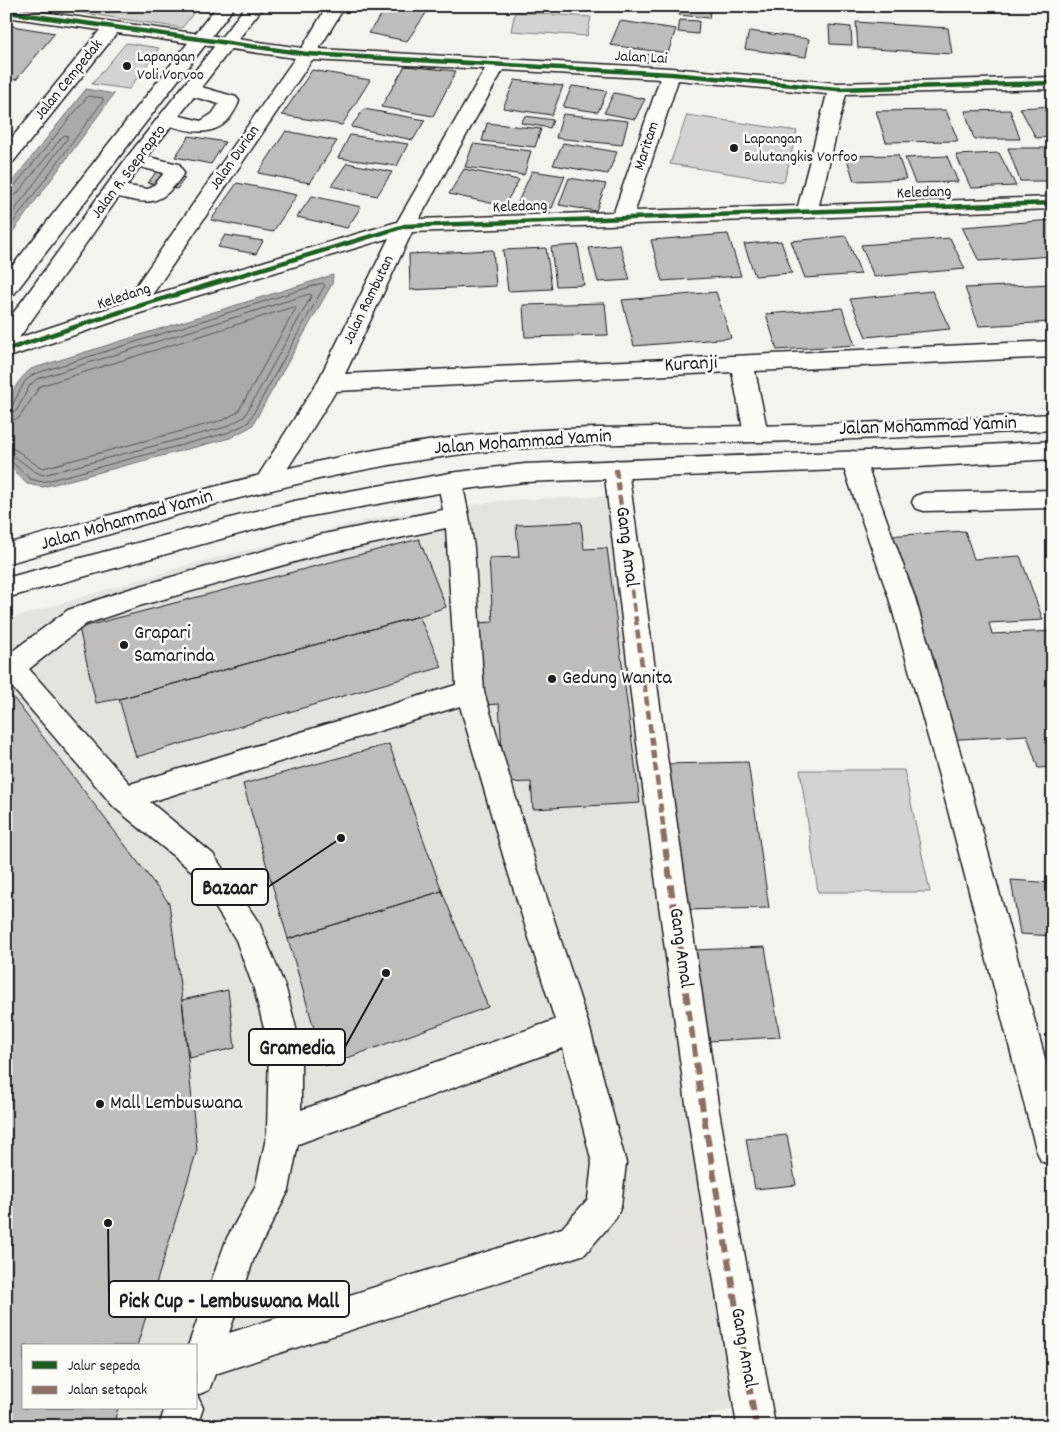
<svg xmlns="http://www.w3.org/2000/svg" width="1059" height="1432" font-family="Dekko,sans-serif">
<style>
.built{fill:#e4e3de;fill-rule:evenodd}
.green{fill:#d4d3cf;stroke:#787876}
.water{fill:#abaaa6;stroke:#72716f}
.lines{fill:none;stroke-linecap:round;stroke-linejoin:round}
.shore{stroke:#555553;stroke-width:1}
.building{fill:#bebdba;stroke:#1c1c1c}
.minor-casing{stroke:#1c1c1c;stroke-width:3}
.major-casing{stroke:#1c1c1c;stroke-width:3}
.minor{fill:#fdfcf7;fill-rule:evenodd}
.major{fill:#fdfcf7;fill-rule:evenodd}
.quiet-far1{stroke:#8d6e63;stroke-width:4.5;stroke-dasharray:9 4.5;stroke-linecap:butt}
.quiet{stroke:#8d6e63;stroke-width:6;stroke-dasharray:12 6;stroke-linecap:butt}
.cycleway-casing{stroke:#fdfcf7;stroke-width:7}
.cycleway{stroke:#1b5e20;stroke-width:4.5}
.poi-dot{fill:#1c1c1c;stroke:#fdfcf7;stroke-width:2}
.labels{text-anchor:middle;dominant-baseline:central;stroke-width:5;stroke-linejoin:round;paint-order:stroke}
.far-poi-label{font-size:16px;fill:#1c1c1c;stroke:#fdfcf7;text-anchor:start}
.far-street-label{font-size:16px;fill:#1c1c1c;stroke:#fdfcf7}
.street-label{font-size:20px;fill:#1c1c1c;stroke:#fdfcf7}
.poi-label{font-size:20px;fill:#1c1c1c;stroke:#fdfcf7;text-anchor:start}
.leader{fill:none;stroke:#1c1c1c;stroke-width:2}
.callout-dot{fill:#1c1c1c;stroke:#fdfcf7;stroke-width:2}
.callout{fill:#fdfcf7;stroke:#1c1c1c;stroke-width:2}
.callout-label{font-size:21px;text-anchor:middle;font-weight:bold;fill:#1c1c1c}
</style>
<rect width="100%" height="100%" fill="#f4f3ee"/>
<filter id="ink" filterUnits="userSpaceOnUse"><feTurbulence type="fractalNoise" baseFrequency=".02" numOctaves="2"/><feDisplacementMap in="SourceGraphic" scale="10" xChannelSelector="R" yChannelSelector="G"/><feConvolveMatrix kernelMatrix="1 2 1 2 8 2 1 2 1" color-interpolation-filters="sRGB"/></filter>
<g filter="url(#ink)">
<path class="built" d="M615 496 762 1401 668 1426H6V620L188 565 379 517 509 500ZM24 1346H196V1408H24Z"/>
<path class="green" d="M36 6H199L182 28Z
M515 12 591 17 587 36 511 31Z
M126 43 159 48 129 89 92 84Z
M687 115 797 131 784 182 670 164Z
M800 770H904L930 892H818Z"/>
<path class="water" d="M86 89 114 94 6 241V189Z
M333 275 332 284 252 426 230 438 43 487 27 484 6 463C6 428 0 394 31 369Z"/>
<g class="lines">
<path class="shore" d="M6 191 12 189 88 96 103 98V101L6 232
M6 198 17 194 63 136 67 135V139L6 222
M6 408 12 406 25 381 34 374 322 283 325 285 248 423 227 433 43 482 30 479 12 462 6 460
M6 415 17 410 30 385 37 379 309 294 312 295 244 417 226 427 43 475C29 471 21 457 6 454
M6 422 19 418 40 386 293 307 296 308 238 412 223 420 43 468C29 463 21 449 6 446"/>
</g>
<path class="building" d="M361 6H385L382 11 360 8Z
M388 6H431L407 41 368 33Z
M681 6H711L709 18 679 15Z
M680 20 699 21 698 34 678 32Z
M620 21 676 29 668 53 610 45Z
M856 22 948 28 952 54 858 48Z
M6 25 55 33 16 80 6 78Z
M829 25 851 27 852 45 830 44Z
M749 31 809 39 806 57 745 49Z
M635 54 660 55V62H635Z
M405 66 456 71 433 116 381 107Z
M312 70 370 80 342 125 282 115Z
M515 80 563 86 552 115 503 108Z
M572 86 607 91 598 112 563 107Z
M614 93 645 99 635 119 604 113Z
M1053 106V137L1036 138 1020 108Z
M364 109 425 120 413 140 351 127Z
M946 110 958 141 886 142 876 111Z
M1010 110 1020 139H974L965 111Z
M563 114 628 121 622 145 556 138Z
M525 116 553 120 550 128 521 123Z
M487 123 541 129 535 147 482 141Z
M286 131 337 141 310 183 258 173Z
M350 135 408 144 397 166 338 158Z
M189 136 225 142 211 164 175 157Z
M563 143 617 152 608 174 553 165Z
M473 144 531 151 524 175 465 167Z
M1008 148H1052L1053 181H1020Z
M999 153 1016 186 971 188 956 155Z
M898 155 906 179 854 181 846 156Z
M947 156 958 182 915 183 905 158Z
M347 163 392 172 377 196 331 186Z
M464 169 519 180 504 206 449 194Z
M532 171 565 176 552 208 518 202Z
M156 172 175 176 166 187 148 183Z
M175 176 185 178 177 189 166 187Z
M569 178 606 184 596 211 559 205Z
M237 183 297 195 273 232 211 220Z
M312 196 361 207 347 228 297 217Z
M1053 220V256L979 261 962 227Z
M728 234 741 276 662 281 651 240Z
M225 235 263 241 256 254 218 247Z
M846 236 861 274 805 278 791 241Z
M950 238 965 269 874 277 861 245Z
M781 241 792 273 755 276 744 244Z
M578 245 584 285 556 286 551 247Z
M620 245 630 280 598 282 589 248Z
M546 248 552 289 508 291 503 250Z
M493 250 496 286 410 290 409 254Z
M1051 284 1053 288V322L979 326 965 288Z
M932 291 950 329 866 337 850 299Z
M716 292 731 338 634 346 622 300Z
M605 303 608 335 525 337 523 305Z
M842 308 855 345 777 350 766 314Z
M581 522 584 549 607 548 640 803 533 809 531 782 504 783 499 704 482 705 478 623 493 622 489 558 519 557 516 525Z
M965 531 974 559 1020 556 1043 620 989 623 992 634 1053 631V767L1038 768 1027 735 945 740 885 536Z
M419 539 446 607 419 616 119 699 96 703 79 628Z
M419 616 442 667 136 757 119 699Z
M12 696 169 903 182 1000 197 1150 137 1346H24V1408H118L113 1426H6V700Z
M389 744 442 891 288 939 243 784Z
M748 762 769 908 681 910 665 764Z
M1011 880 1053 883V936L1020 934Z
M442 891 488 1007 325 1066 288 939Z
M765 947 780 1037 709 1041 696 950Z
M228 990 235 1048 189 1058 182 1000Z
M787 1135 796 1185 755 1189 746 1139Z"/>
<g class="lines">
<g class="minor-casing">
<path id="minor" d="M327 6H345L319 49 671 68 838 83 1053 77V89L846 94 819 205 1053 197V209L412 232 345 374 1053 341V357L755 371 768 434 764 440 756 442 748 440 744 434 732 372 336 391 276 487 267 490 258 487 255 481 318 381 389 238 140 313 6 358V342L124 303 295 58 117 33 13 162 6 164V145L100 30 6 17V7L302 48ZM312 60 485 69 397 222 152 295ZM503 70 660 79 614 212 419 219ZM678 80 827 94 798 206 635 211Z
M191 84 236 97 239 101C237 108 233 113 229 119 210 140 184 130 161 123L158 119 161 115 168 113 201 121 212 114 219 104 184 94 182 90 184 86Z
M135 154 179 164 184 173C159 210 147 204 107 194L104 190 107 186 114 184 148 189 155 184 164 173 128 164 125 160 128 156Z
M853 451 861 454 865 460 915 598 967 776 1053 1087V1166L1041 1161 1036 1149 939 776 889 598 841 460 845 454Z
M616 460 625 463 628 469 664 736 719 1111 775 1426H737L687 1111 636 736 604 469 607 463Z
M450 473 459 476 462 482 469 516 474 548 484 692 535 862 590 1029 626 1163 621 1206 616 1218 585 1254 215 1374 209 1390 197 1395 203 1408 197 1426H159L165 1408H196V1346H188L227 1238 256 1185 267 1133 269 1048 254 989 236 940 193 872 114 807 6 680V656L68 610 126 590 319 535 443 510 438 482 441 476ZM446 528 456 685 130 784 29 669 86 624 139 606 319 555ZM460 706 505 862 555 1020 301 1110V1048L286 989 259 923 213 854 150 802ZM563 1048 592 1163 588 1199 562 1228 229 1333 254 1258 289 1190 298 1144Z
M1053 490V508L924 511 915 508 912 502 915 496 924 493Z"/>
</g>
<g class="major-casing">
<path id="major" d="M217 6H235L14 294 6 296V274Z
M246 6H264L142 164 14 345 6 347V323L128 156Z
M1053 414V430C953 435 854 440 755 442 650 444 544 442 441 457 293 477 150 523 6 564V544C150 505 293 460 441 439 545 425 650 428 755 426 854 424 953 419 1053 414Z
M1053 441V459L917 467 525 482 450 491 294 519 6 598V578L294 501 450 473 525 464 917 449Z"/>
</g>
<use href="#minor" class="minor"/>
<use href="#major" class="major"/>
<path class="quiet-far1" d="M616 469 664 832"/>
<path class="quiet" d="M663 831 703 1111 756 1426"/>
<g class="cycleway-casing">
<path id="cycleway" d="M6 12 307 54 671 74 838 89 1053 83
M6 350 132 308 405 226 1053 203"/>
</g>
<use href="#cycleway" class="cycleway"/>
</g>
</g>
<g class="poi-dot">
<circle cx="127" cy="66" r="5"/>
<circle cx="734" cy="148" r="5"/>
<circle cx="124" cy="645" r="5"/>
<circle cx="552" cy="679" r="5"/>
<circle cx="100" cy="1104" r="5"/>
</g>
<g class="labels">
<g class="far-poi-label">
<text x="137" y="57">Lapangan<tspan x="137" dy="18">Voli Vorvoo</tspan></text>
<text x="744" y="139">Lapangan<tspan x="744" dy="18">Bulutangkis Vorfoo</tspan></text>
</g>
<g class="far-street-label">
<text transform="translate(641 58) rotate(3)">Jalan Lai</text>
<text transform="translate(69 80) rotate(-51)">Jalan Cempedak</text>
<text transform="translate(647 146) rotate(-72)">Maritam</text>
<text transform="translate(235 158) rotate(-55)">Jalan Durian</text>
<text transform="translate(129 172) rotate(-53)">Jalan R. Soeprapto</text>
<text transform="translate(924 193) rotate(-2)">Keledang</text>
<text transform="translate(520 207) rotate(-2)">Keledang</text>
<text transform="translate(124 297) rotate(-18)">Keledang</text>
<text transform="translate(369 300) rotate(-64)">Jalan Rambutan</text>
</g>
<g class="street-label">
<text transform="translate(691 365) rotate(-3)">Kuranji</text>
<text transform="translate(928 427) rotate(-2)">Jalan Mohammad Yamin</text>
<text transform="translate(523 443) rotate(-4)">Jalan Mohammad Yamin</text>
<text transform="translate(127 521) rotate(-16)">Jalan Mohammad Yamin</text>
<text transform="translate(626 547) rotate(83)">Gang Amal</text>
<text transform="translate(680 948) rotate(82)">Gang Amal</text>
<text transform="translate(743 1348) rotate(80)">Gang Amal</text>
</g>
<g class="poi-label">
<text x="134" y="634">Grapari<tspan x="134" dy="23">Samarinda</tspan></text>
<text x="562" y="679">Gedung Wanita</text>
<text x="110" y="1104">Mall Lembuswana</text>
</g>
</g>
<path class="leader" d="M341 838L268 887M386 973L345 1047M108 1223L109 1299"/>
<g class="callout-dot">
<circle cx="341" cy="838" r="5"/>
<circle cx="386" cy="973" r="5"/>
<circle cx="108" cy="1223" r="5"/>
</g>
<g class="callout">
<rect x="192" y="869" width="76" height="36" rx="5"/>
<rect x="249" y="1029" width="96" height="36" rx="5"/>
<rect x="109" y="1281" width="240" height="36" rx="5"/>
</g>
<g class="callout-label">
<text x="230" y="894">Bazaar</text>
<text x="297" y="1054">Gramedia</text>
<text x="229" y="1307">Pick Cup - Lembuswana Mall</text>
</g>
<rect width="1059" height="1432" fill="none" stroke="#fdfcf7" stroke-width="25"/>
<rect x="12" y="12" width="1034" height="1407" fill="none" stroke="#1c1c1c" stroke-width="2" filter="url(#ink)"/>
<rect x="22" y="1344" width="175" height="65" fill="#fdfcf7" stroke="#a3a29f"/>
<rect x="32" y="1361" width="25" height="8" fill="#1b5e20" stroke="#a3a29f"/>
<text x="68" y="1370" font-size="15" fill="#1c1c1c">Jalur sepeda</text>
<rect x="32" y="1386" width="25" height="8" fill="#8d6e63" stroke="#a3a29f"/>
<text x="68" y="1394" font-size="15" fill="#1c1c1c">Jalan setapak</text>
</svg>
